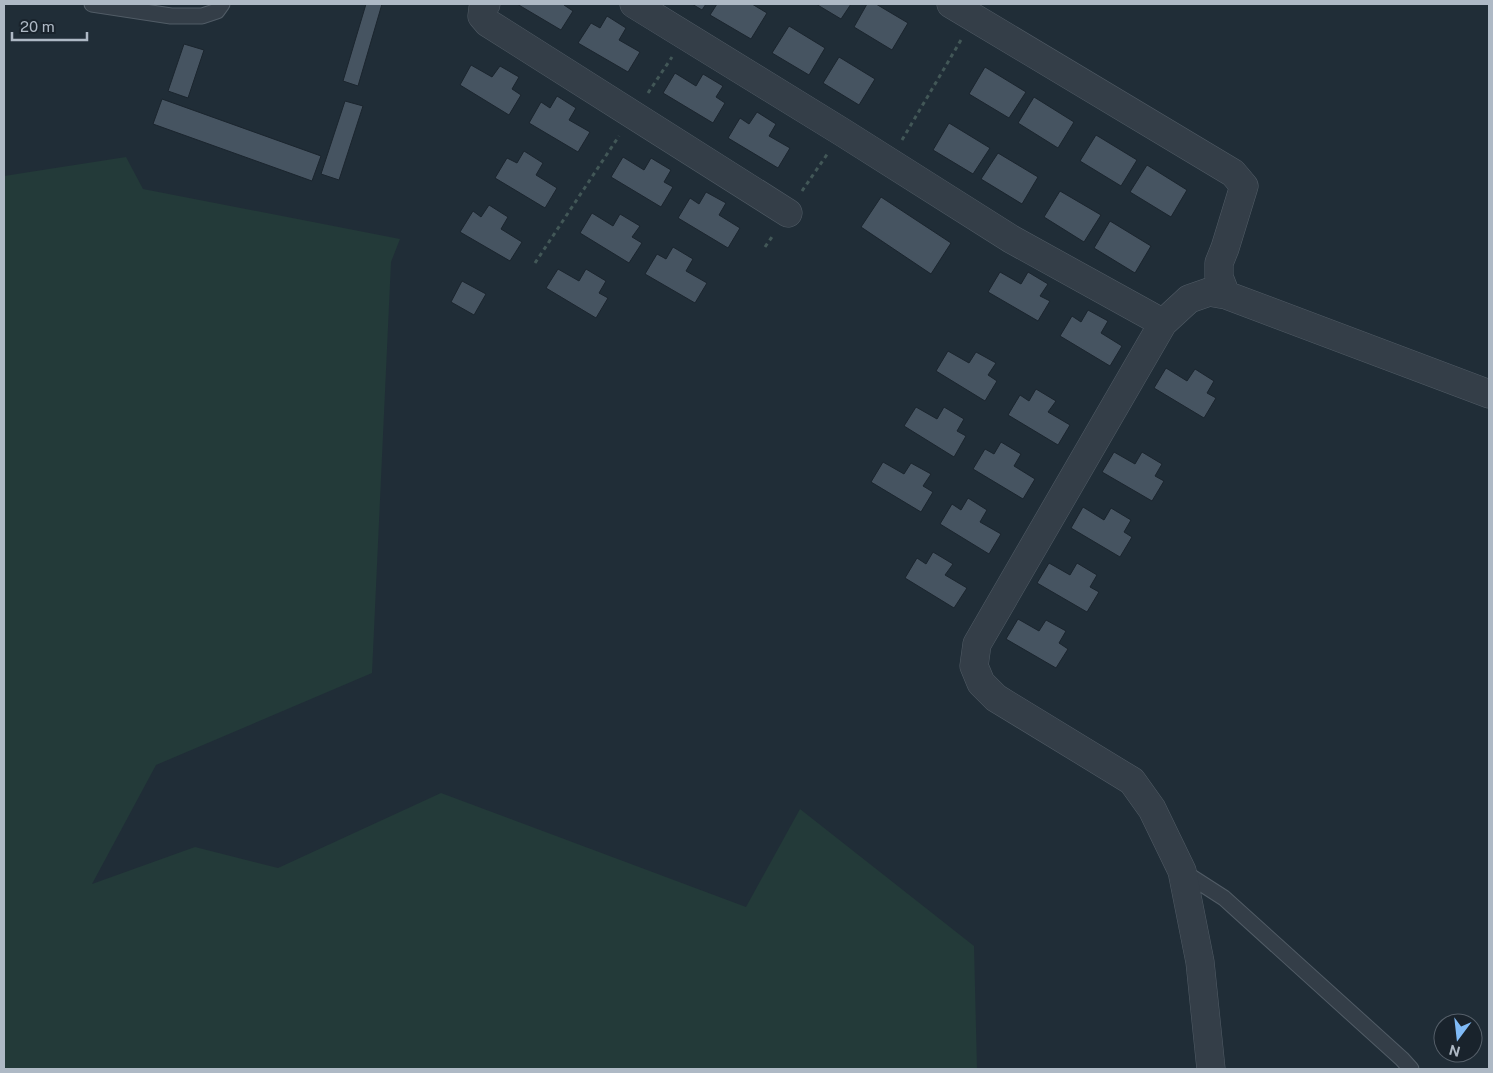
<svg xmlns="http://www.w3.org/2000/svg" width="1493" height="1073" font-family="'Public Sans',sans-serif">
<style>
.green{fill:#233a39}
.building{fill:#465461;stroke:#1b252e}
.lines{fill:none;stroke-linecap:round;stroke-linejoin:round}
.lane-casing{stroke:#515c66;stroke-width:17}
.street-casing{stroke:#515c66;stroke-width:29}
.path{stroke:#425757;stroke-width:3;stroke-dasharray:4 4;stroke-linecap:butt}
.lane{stroke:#343e48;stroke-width:15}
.street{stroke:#343e48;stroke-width:28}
</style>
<rect width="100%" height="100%" fill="#202d37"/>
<path class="green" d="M126 157 143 189 400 239 391 262 372 673 156 765 92 884 195 847 278 868 441 793 746 907 800 809 974 946 977 1069H4V176Z"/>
<path class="building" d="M366 4H382L358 86 343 81Z
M517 4H565L564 5 573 11 561 30Z
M692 4H706L702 10Z
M717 4H752L767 13 751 39 710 15Z
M816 4H851L841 19Z
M867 4H876L908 23 892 50 854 27Z
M607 16 626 28 619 40 640 52 628 72 578 43 591 23 600 28Z
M789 26 825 48 809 75 772 53Z
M184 44 204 50 188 98 168 91Z
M839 57 875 79 859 105 823 83Z
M471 65 492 77 500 66 519 77 512 89 521 95 509 115 460 85Z
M985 67 1026 92 1009 118 969 94Z
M675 73 696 86 703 74 723 86 716 97 725 103 713 123 663 93Z
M557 96 576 108 569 120 590 132 578 152 529 123 541 102 550 108Z
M1034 97 1074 122 1058 148 1018 123Z
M162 99 321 156 312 181 153 124Z
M345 101 363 106 339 180 321 174Z
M757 112 776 124 769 136 790 148 778 168 728 138 740 118 749 124Z
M949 123 990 148 973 174 933 150Z
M1096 135 1137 160 1121 186 1080 161Z
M524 151 543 163 536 175 557 188 545 208 495 178 507 158 517 163Z
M998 153 1038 177 1022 204 981 179Z
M623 157 644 170 651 158 671 170 664 182 673 187 661 207 611 177Z
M1147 165 1187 190 1171 217 1130 192Z
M1060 191 1101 215 1084 242 1044 217Z
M706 192 726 203 719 215 740 228 728 248 678 218 690 198 699 204Z
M881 197 951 243 931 274 861 227Z
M489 205 508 217 501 229 522 242 510 261 460 232 473 211 481 217Z
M592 213 613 226 620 214 640 226 632 237 642 243 629 263 580 233Z
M1110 221 1151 246 1135 273 1094 248Z
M673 247 693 259 686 271 707 283 695 303 645 274 657 254 666 259Z
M558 269 579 281 586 269 606 281 599 293 608 298 596 318 546 288Z
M1000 272 1021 284 1028 272 1048 284 1040 296 1050 301 1038 321 988 292Z
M462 281 486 294 474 315 451 302Z
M1088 310 1108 321 1101 333 1122 346 1110 366 1060 336 1072 316 1081 322Z
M948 351 969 363 976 352 996 363 988 375 997 381 985 401 936 371Z
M1166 368 1187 381 1195 369 1214 381 1207 393 1216 398 1204 418 1154 388Z
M1036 389 1056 401 1048 412 1070 425 1058 445 1008 415 1020 395 1029 401Z
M916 407 937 419 944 407 964 419 957 431 966 436 954 457 904 426Z
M1001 442 1021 454 1014 466 1035 479 1023 499 973 469 985 449 994 454Z
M1114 452 1135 464 1142 452 1162 464 1155 476 1164 481 1152 501 1102 472Z
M883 462 904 474 911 463 931 474 923 486 933 492 921 512 871 482Z
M968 498 987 510 980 522 1001 534 989 554 940 524 952 504 961 510Z
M1083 507 1104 520 1111 508 1131 520 1124 532 1132 537 1120 557 1071 528Z
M933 552 953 564 945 575 967 588 954 608 905 578 917 558 926 564Z
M1049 563 1070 575 1077 563 1097 575 1090 587 1099 592 1087 612 1037 583Z
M1018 619 1039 631 1046 620 1066 631 1059 643 1068 649 1056 668 1006 639Z"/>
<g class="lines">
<g class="lane-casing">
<path id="lane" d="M92 4 171 16H202L217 11 222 4
M1182 871 1224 898 1402 1059 1411 1069"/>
</g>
<g class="street-casing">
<path id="street" d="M486 4 483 8 482 16 488 23 788 213
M634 4 842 132 1011 239 1163 323
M951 4 1233 173 1244 186 1225 248 1219 263V277L1226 295
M1211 1069 1200 962 1182 871 1152 809 1132 781 996 698 981 683 974 666 977 644 1163 323 1189 299 1209 292 1226 295 1489 394"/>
</g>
<path class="path" d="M648 93 672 57
M902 140 961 40
M802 191 828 153
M765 247 774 234
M535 263 619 136"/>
<use href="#lane" class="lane"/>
<use href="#street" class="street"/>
</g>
<rect width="1493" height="1073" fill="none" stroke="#aeb9c5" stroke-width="10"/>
<g transform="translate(1458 1038) rotate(195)"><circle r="24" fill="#19232c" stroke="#555f69"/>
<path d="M0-4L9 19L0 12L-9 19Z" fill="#80bbf7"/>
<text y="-8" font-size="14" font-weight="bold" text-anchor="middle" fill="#aeb9c5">N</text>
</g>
<path d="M12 32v8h75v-8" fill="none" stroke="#aeb9c5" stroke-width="2.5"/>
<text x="20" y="32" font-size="15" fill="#aeb9c5" stroke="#19232c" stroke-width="4" paint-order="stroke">20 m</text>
</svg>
